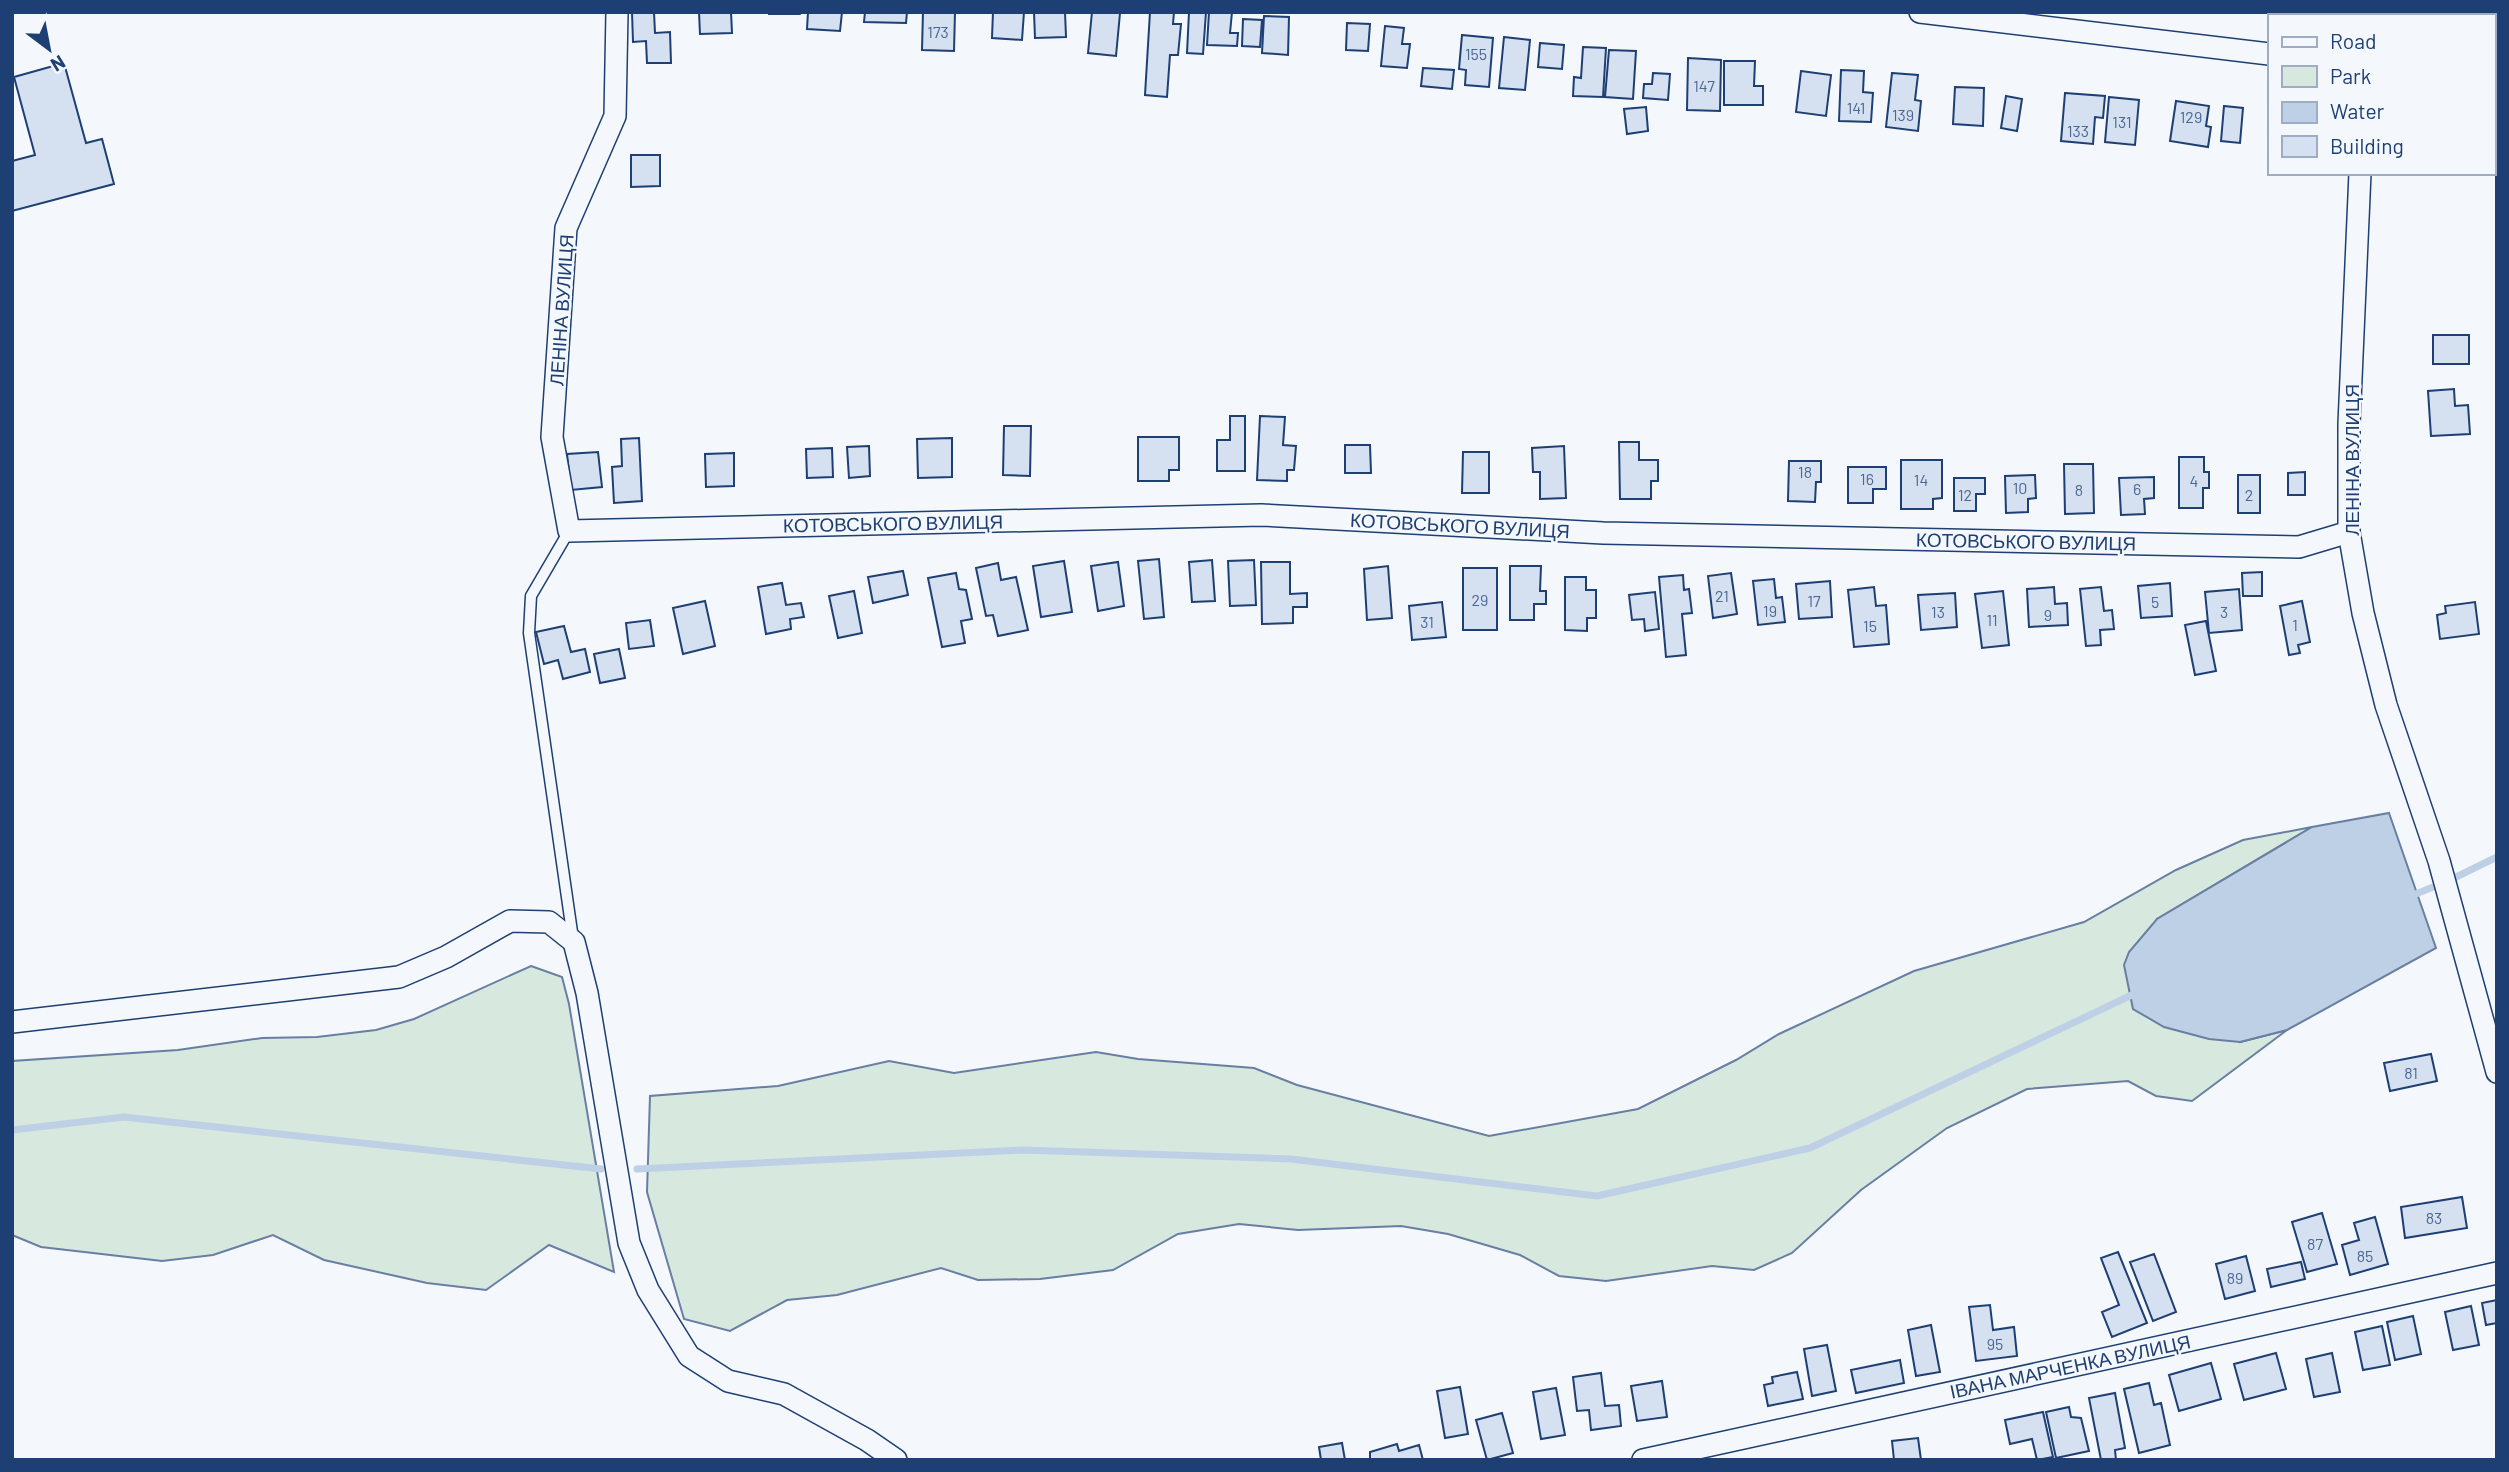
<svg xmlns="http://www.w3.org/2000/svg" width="2509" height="1472" font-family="Barlow,sans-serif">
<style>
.green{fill:#d7e8df;stroke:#687fa3;stroke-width:2}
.water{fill:#bed0e5;stroke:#687fa3;stroke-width:2}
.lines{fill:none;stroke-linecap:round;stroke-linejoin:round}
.stream{stroke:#bed0e5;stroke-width:7}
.building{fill:#d5e0f0;stroke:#1d3f73;stroke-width:2}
.service-casing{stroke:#1d3f73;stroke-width:13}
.minor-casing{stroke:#1d3f73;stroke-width:24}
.service{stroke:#f4f7fb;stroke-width:10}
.minor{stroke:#f4f7fb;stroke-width:21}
.labels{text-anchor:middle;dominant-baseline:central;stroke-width:5;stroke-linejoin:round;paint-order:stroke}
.number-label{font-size:16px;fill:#4b6792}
.street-label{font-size:19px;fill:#1d3f73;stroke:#f4f7fb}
</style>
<rect width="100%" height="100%" fill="#f4f7fb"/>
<path class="green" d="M2312 827 2157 919 2240 1042 2287 1030 2192 1101 2156 1096 2128 1081 2027 1089 1947 1128 1861 1190 1792 1253 1754 1270 1712 1266 1606 1281 1559 1276 1520 1255 1448 1234 1401 1226 1298 1230 1239 1224 1178 1234 1113 1270 1040 1279 978 1280 941 1268 837 1295 787 1300 730 1331 684 1319 647 1192 650 1096 778 1086 889 1061 954 1073 1096 1052 1138 1059 1254 1068 1297 1085 1489 1136 1638 1109 1736 1060 1779 1034 1914 971 2084 922 2176 870 2243 840Z
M531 966 562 977 569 1004 614 1272 549 1245 486 1290 427 1283 324 1260 273 1235 213 1255 162 1261 41 1247 12 1235V1061L178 1050 262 1038 317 1037 376 1030 414 1019Z"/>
<path class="water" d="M2389 813 2436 948 2287 1030 2240 1042 2209 1039 2164 1027 2133 1009 2124 965 2129 952 2157 919 2312 827Z"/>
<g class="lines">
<path class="stream" d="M2452 879 2497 857
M2411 896 2433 887
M12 1130 124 1117 601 1169
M637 1169 1023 1150 1291 1159 1597 1196 1810 1148 2136 993"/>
</g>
<path class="building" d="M632 12H654L655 33 670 32 671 63H647L646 41 633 42Z
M699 12H731L732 33 700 34Z
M769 12H801L800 14H769Z
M808 12H842L840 31 807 29Z
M865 12H907L906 23 864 22Z
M923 12H955L954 51 922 50Z
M993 12H1024L1022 40 992 38Z
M1034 12H1065L1066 37 1035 38Z
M1092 12 1120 13 1116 56 1088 53Z
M1150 12H1174L1173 24H1181L1178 55H1170L1167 97 1145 95Z
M1189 12H1206L1203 54 1187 53Z
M1209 12H1232L1230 33H1238L1237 46 1207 45Z
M1264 16 1289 17 1288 55 1262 53Z
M1243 19 1262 20 1260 47 1242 46Z
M1347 23 1370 24 1368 51 1346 50Z
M1385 26 1404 28 1402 44H1410L1407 68 1381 66Z
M1462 35 1493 38 1489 87 1465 85 1466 70 1459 69Z
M1504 37 1530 40 1525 90 1499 88Z
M1540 43 1564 45 1562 69 1538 67Z
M1583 47 1606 48 1603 97 1573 96 1574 77 1581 78Z
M1609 50 1636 51 1633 99 1605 97Z
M1688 58 1721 60 1720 111 1687 110Z
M1724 61H1755L1754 86H1763V105H1724Z
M64 63 86 143 102 139 114 184 12 211V161L35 155 14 77Z
M1423 68 1454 70 1452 89 1421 86Z
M1841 70 1864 71 1863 92 1873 93 1871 122 1839 121Z
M1801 71 1831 75 1826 116 1796 112Z
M1653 73 1670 74 1668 100 1643 98 1644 84H1652Z
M1892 73 1918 75 1915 100 1921 101 1918 131 1886 127Z
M1955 87 1984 88 1983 126 1953 124Z
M2065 93 2105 96 2103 118 2095 117 2093 144 2061 141Z
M2006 96 2022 99 2017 131 2001 128Z
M2109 97 2139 100 2135 145 2105 142Z
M2176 101 2209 106 2206 126 2211 127 2208 147 2170 141Z
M2224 106 2243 108 2240 143 2221 141Z
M1646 107 1648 131 1627 134 1624 109Z
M631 155H660V186L631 187Z
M2433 335H2469V364H2433Z
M2454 389 2455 406 2468 405 2470 434 2431 436 2428 391Z
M1230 416H1245V471H1217V440H1230Z
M1260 416 1285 417 1283 445 1296 446 1294 470H1287V481L1257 480Z
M1004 426H1031L1030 476 1003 475Z
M1138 437H1179V470H1169V481H1138Z
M639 438 642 501 614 503 612 467 622 466 621 439Z
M952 438V477L918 478 917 439Z
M1619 442H1639V460H1658V481H1651V499H1620Z
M1345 445H1370L1371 473H1345Z
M869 446 870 476 849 478 847 447Z
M1564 446 1566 498 1540 499V472H1533L1532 448Z
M832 448 833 477 807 478 806 449Z
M598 452 602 487 571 490 567 454Z
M1463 452H1489V493H1462Z
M734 453V486L706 487 705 454Z
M2179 457H2204V472H2209V488H2203V508H2179Z
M1901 460H1942V498L1933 499V509H1901Z
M1789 461H1821V482H1816L1815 502 1788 501Z
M2064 464H2093L2094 513 2065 514Z
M1848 467H1886V489H1873V503H1848Z
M2305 472V495H2288V473Z
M2035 475 2036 498 2028 499V512L2006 513 2005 476Z
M2238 475H2260V513H2238Z
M2154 477V498L2144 499 2145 514 2121 515 2119 478Z
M1954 478H1985V494H1976V511H1954Z
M1159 559 1164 617 1144 619 1138 561Z
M1212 560 1215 601 1192 602 1189 562Z
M1254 560 1256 605 1230 606 1228 561Z
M1064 561 1072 612 1041 617 1033 566Z
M1118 562 1124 606 1098 611 1091 566Z
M1261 562H1290V594L1307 593V607H1293V623L1262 624Z
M998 563 1001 580 1016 577 1028 630 998 636 993 615 986 616 976 568Z
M1388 566 1392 618 1367 620 1364 569Z
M1510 566H1541L1540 591H1546V604H1534V620H1510Z
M1463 568H1497V630H1463Z
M903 571 908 595 873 603 868 577Z
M2262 572V596H2243L2242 573Z
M956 573 959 589 966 590 972 619 961 621 965 643 942 647 928 578Z
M1731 573 1737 614 1713 618 1708 576Z
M1683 575 1684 590 1689 589 1692 613 1682 614 1686 655 1666 657 1659 577Z
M1565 577H1586V590H1596V618H1587V631L1565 630Z
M1774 579 1776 598 1782 597 1785 622 1758 625 1753 581Z
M1830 581 1832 617 1799 619 1796 584Z
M782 583 786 605 801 603 804 617 790 619 791 629 766 634 758 587Z
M2170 583 2172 616 2141 618 2138 586Z
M1874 587 1876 606 1886 605 1889 644 1854 647 1848 590Z
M2054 587 2055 604 2067 603 2068 625 2029 627 2027 589Z
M2101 587 2104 611 2112 610 2114 629 2100 630 2101 645 2086 646 2080 589Z
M2239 589 2242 630 2209 633 2205 592Z
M854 591 862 633 838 638 829 596Z
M2003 591 2009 645 1982 648 1975 594Z
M1655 592 1659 629 1645 631 1644 619 1632 620 1629 595Z
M1955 593 1957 627 1921 630 1918 595Z
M705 601 715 646 683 654 673 608Z
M2302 601 2310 642 2298 645 2300 653 2289 655 2280 606Z
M1442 602 1446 637 1412 640 1409 606Z
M2475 602 2479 634 2440 639 2437 615 2446 613 2445 606Z
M650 620 654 646 629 649 626 623Z
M2206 621 2216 671 2195 675 2185 625Z
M564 626 571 652 585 649 590 672 563 679 558 660 544 664 536 632Z
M619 649 625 678 600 683 594 654Z
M2431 1054 2437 1081 2390 1091 2384 1063Z
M2462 1197 2467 1228 2405 1238 2401 1207Z
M2322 1213 2337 1264 2307 1272 2292 1222Z
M2375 1217 2388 1264 2350 1275 2342 1245 2359 1240 2354 1223Z
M2118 1252 2147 1323 2112 1337 2102 1312 2119 1305 2101 1258Z
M2154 1254 2176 1312 2153 1321 2130 1262Z
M2246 1256 2255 1291 2225 1299 2216 1264Z
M2301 1262 2305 1279 2271 1287 2267 1269Z
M2497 1300V1323L2486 1325 2482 1303Z
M1990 1305 1993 1330 2014 1327 2017 1356 1976 1361 1969 1307Z
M2471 1306 2479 1345 2453 1350 2445 1312Z
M2413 1316 2421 1354 2395 1360 2387 1322Z
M1931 1325 1940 1372 1916 1376 1908 1330Z
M2382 1326 2390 1365 2363 1370 2355 1332Z
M1827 1345 1836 1391 1812 1396 1804 1349Z
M2276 1353 2286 1389 2244 1400 2234 1364Z
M2332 1353 2340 1392 2314 1397 2306 1359Z
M1900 1360 1904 1383 1856 1393 1851 1370Z
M2211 1363 2221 1399 2179 1411 2169 1375Z
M1797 1372 1803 1399 1768 1406 1764 1385 1773 1383 1772 1377Z
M1601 1373 1605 1406 1619 1405 1621 1426 1591 1430 1589 1410 1577 1411 1573 1377Z
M1662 1381 1667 1417 1637 1421 1631 1386Z
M2149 1383 2154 1405 2161 1403 2170 1445 2139 1453 2124 1389Z
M1460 1387 1468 1434 1445 1438 1437 1391Z
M1556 1388 1565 1435 1541 1439 1533 1392Z
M2115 1393 2125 1448 2115 1450 2116 1460H2101L2089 1398Z
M2069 1407 2071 1417 2081 1418 2089 1451 2056 1458 2046 1412Z
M2043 1412 2053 1457 2037 1460 2032 1439 2010 1444 2005 1420Z
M1502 1413 1513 1453 1487 1460 1476 1420Z
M1918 1438 1921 1460H1894L1892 1441Z
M1342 1443 1345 1460H1321L1319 1447Z
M1397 1444 1399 1451 1419 1445 1423 1460H1370V1452Z"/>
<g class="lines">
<g class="service-casing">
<path id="service" d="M569 531 531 596 529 633 573 939"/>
</g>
<g class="minor-casing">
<path id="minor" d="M617 12 615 116 566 228 552 437 569 531 1261 515 1603 533 2299 547 2349 532
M1920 12 2269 54
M2389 16 2390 12
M2493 80H2497
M2360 173 2349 424V532L2363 613 2386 705 2439 861 2497 1072
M12 1022 399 977 446 957 510 921 549 922 574 942 587 993 629 1243 648 1290 689 1356 728 1381 784 1394 867 1440 896 1460
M1643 1460 2497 1273"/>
</g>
<use href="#service" class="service"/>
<use href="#minor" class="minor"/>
</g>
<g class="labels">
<g class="number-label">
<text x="938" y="31">173</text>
<text x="1476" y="53">155</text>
<text x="1704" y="85">147</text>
<text x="1856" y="107">141</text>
<text x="1903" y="114">139</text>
<text x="2191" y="116">129</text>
<text x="2122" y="121">131</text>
<text x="2078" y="130">133</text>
<text x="1805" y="471">18</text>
<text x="1867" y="478">16</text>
<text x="1921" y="479">14</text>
<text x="2194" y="480">4</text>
<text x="2020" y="487">10</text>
<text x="2137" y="488">6</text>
<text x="2079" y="489">8</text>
<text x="1965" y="494">12</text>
<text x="2249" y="494">2</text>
<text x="1722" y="595">21</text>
<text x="1480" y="599">29</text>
<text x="1814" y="600">17</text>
<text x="2155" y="601">5</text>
<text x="1770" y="610">19</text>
<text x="1938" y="611">13</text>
<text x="2224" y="611">3</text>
<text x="2048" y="614">9</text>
<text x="1992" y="619">11</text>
<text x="1427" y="621">31</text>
<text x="2295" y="624">1</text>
<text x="1870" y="625">15</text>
<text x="2411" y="1072">81</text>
<text x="2434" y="1217">83</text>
<text x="2315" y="1243">87</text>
<text x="2365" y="1255">85</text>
<text x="2235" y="1277">89</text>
<text x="1995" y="1343">95</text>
</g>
<g class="street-label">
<text transform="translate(561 310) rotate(-86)">ЛЕНІНА ВУЛИЦЯ</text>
<text transform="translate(2351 460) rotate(-90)">ЛЕНІНА ВУЛИЦЯ</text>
<text transform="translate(893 523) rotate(-1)">КОТОВСЬКОГО ВУЛИЦЯ</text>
<text transform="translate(1460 525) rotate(3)">КОТОВСЬКОГО ВУЛИЦЯ</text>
<text transform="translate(2026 541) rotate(1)">КОТОВСЬКОГО ВУЛИЦЯ</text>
<text transform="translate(2070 1366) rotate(-12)">ІВАНА МАРЧЕНКА ВУЛИЦЯ</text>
</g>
</g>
<rect width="2509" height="1472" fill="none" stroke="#1d3f73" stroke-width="28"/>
<rect x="2268" y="14" width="228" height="161" fill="#f4f7fb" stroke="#9eadc5" stroke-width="2"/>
<rect x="2282" y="37" width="35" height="10" fill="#f4f7fb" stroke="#9eadc5" stroke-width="2"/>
<text x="2330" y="49" font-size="21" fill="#1d3f73">Road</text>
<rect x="2282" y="66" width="35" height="21" fill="#d7e8df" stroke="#9eadc5" stroke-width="2"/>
<text x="2330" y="84" font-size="21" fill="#1d3f73">Park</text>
<rect x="2282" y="102" width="35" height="21" fill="#bed0e5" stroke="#9eadc5" stroke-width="2"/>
<text x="2330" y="119" font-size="21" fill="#1d3f73">Water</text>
<rect x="2282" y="136" width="35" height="21" fill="#d5e0f0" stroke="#9eadc5" stroke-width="2"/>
<text x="2330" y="154" font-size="21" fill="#1d3f73">Building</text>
<g transform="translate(49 49) rotate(148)" stroke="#f4f7fb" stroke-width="5" paint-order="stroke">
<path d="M0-5L12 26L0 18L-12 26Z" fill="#1d3f73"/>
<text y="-10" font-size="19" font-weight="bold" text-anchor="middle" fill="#1d3f73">N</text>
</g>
</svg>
